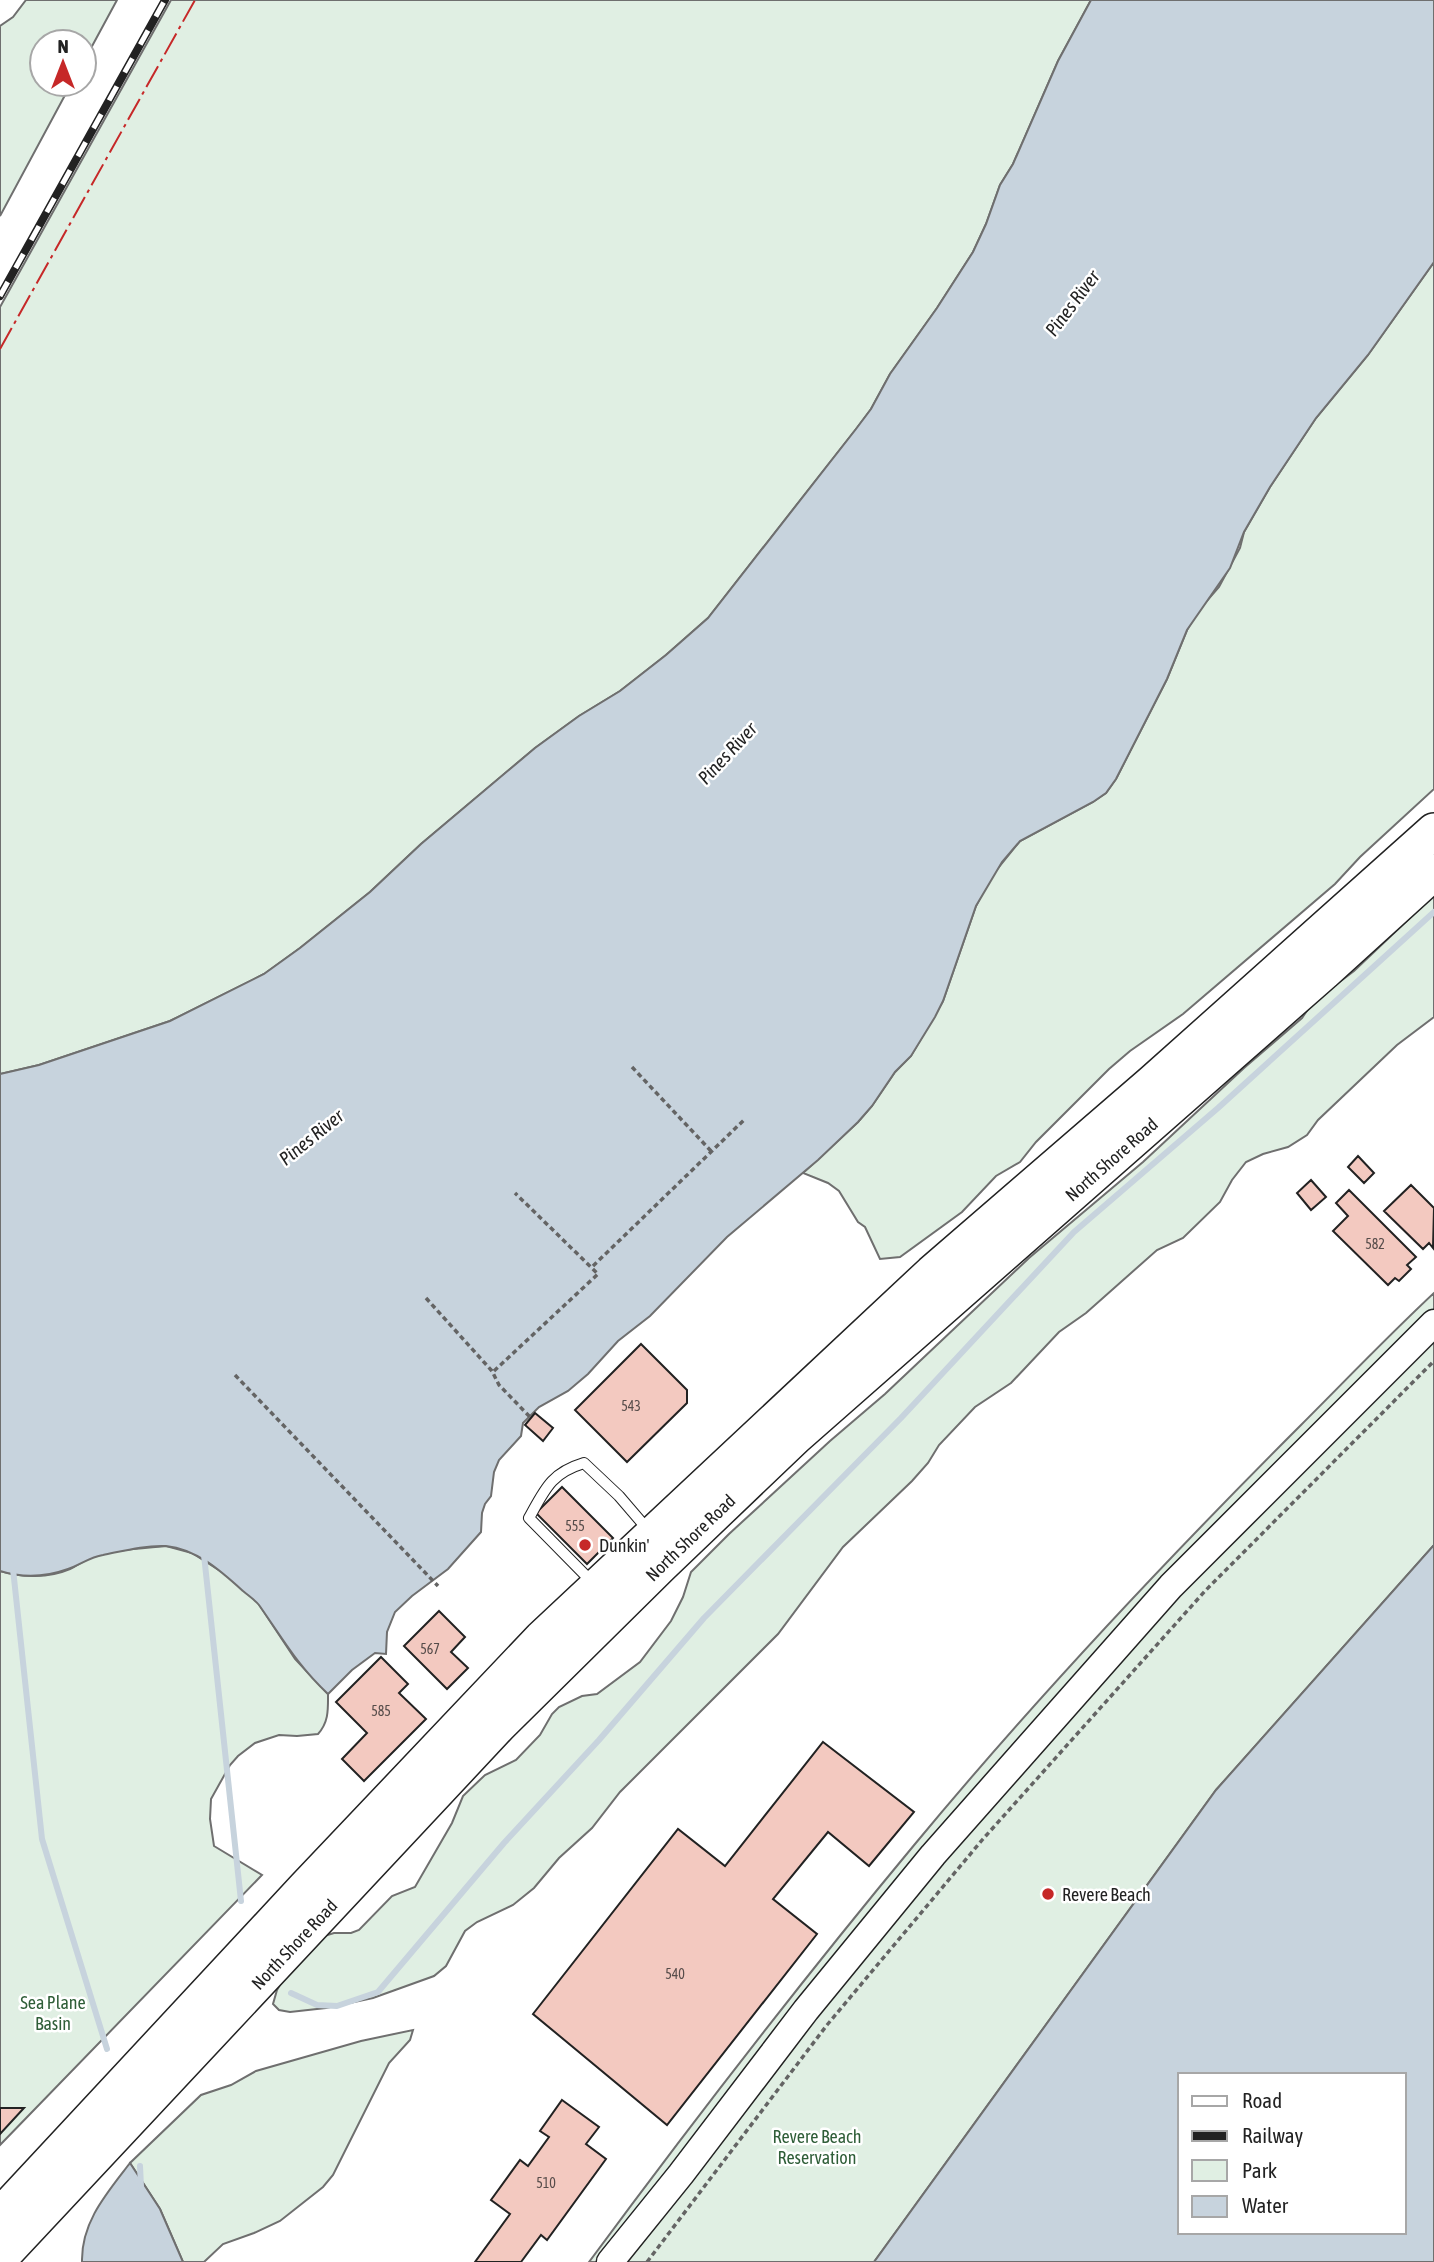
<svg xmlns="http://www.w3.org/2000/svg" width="1434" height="2262" font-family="'Asap Condensed',sans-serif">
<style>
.green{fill:#e0efe3;stroke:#6f6f6f;stroke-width:2}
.water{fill:#c7d3dd;stroke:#6f6f6f;stroke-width:2;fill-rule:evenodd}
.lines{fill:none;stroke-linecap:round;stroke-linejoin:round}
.stream{stroke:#c7d3dd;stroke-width:6}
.building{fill:#f3c9c0;stroke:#222;stroke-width:2}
.lane-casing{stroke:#222;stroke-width:12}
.secondary-casing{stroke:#222;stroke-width:29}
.highway-casing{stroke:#222;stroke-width:38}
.path{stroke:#646464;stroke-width:3.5;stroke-dasharray:5 3.5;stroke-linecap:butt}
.lane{stroke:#fff;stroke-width:10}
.secondary{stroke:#fff;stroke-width:26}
.highway{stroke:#fff;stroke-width:35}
.rail-casing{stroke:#222;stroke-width:8}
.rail{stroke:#fff;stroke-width:5;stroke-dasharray:16;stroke-linecap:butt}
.power{stroke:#c62828;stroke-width:2;stroke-dasharray:24 5 3.5 5;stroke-linecap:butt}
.poi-dot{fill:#c62828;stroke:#fff;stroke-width:2.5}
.labels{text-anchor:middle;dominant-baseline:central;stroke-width:5;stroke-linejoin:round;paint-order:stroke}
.number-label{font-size:14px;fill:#564c4a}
.street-label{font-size:18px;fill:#222;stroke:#fff}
.poi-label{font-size:18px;fill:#222;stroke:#fff;text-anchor:start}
.park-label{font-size:18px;fill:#2f5e38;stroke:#fff}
.water-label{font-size:19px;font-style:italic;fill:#222;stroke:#fff}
</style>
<rect width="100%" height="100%" fill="#fff"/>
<path class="green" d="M26 0H117L84 61V42H42V84H71L0 216V26L13 17Z
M171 0H1091L1058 61 1013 164 1000 185 986 224 973 252 937 308 890 374 871 409 856 429 708 618 666 655 620 691 579 716 535 748 421 844 370 892 300 948 264 974 170 1021 39 1065 0 1074V307Z
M1434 262V789L1360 857 1335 884 1183 1014 1130 1051 1109 1069 1036 1142 1020 1162 996 1176 962 1212 900 1257 880 1259 865 1227 858 1222 839 1191 828 1183 803 1173 858 1122 872 1106 895 1072 911 1056 943 1001 976 906 985 888 994 873 1020 841 1093 802 1106 793 1116 779 1167 679 1187 630 1198 611 1219 587 1240 548 1244 532 1270 487 1316 418 1368 355Z
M1434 895V1017L1397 1045 1318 1120 1307 1135 1288 1147 1263 1154 1246 1162 1232 1180 1220 1202 1183 1238 1157 1250 1086 1313 1059 1332 1011 1383 975 1407 939 1445 928 1463 912 1481 843 1547 778 1634 620 1792 592 1828 559 1858 534 1888 513 1905 477 1922 465 1931 446 1966 434 1976 373 1998 326 2008 290 2012 279 2010 273 2004 277 1990 285 1976 321 1937 334 1933H351L359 1930 392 1896 415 1887 452 1823 463 1796 485 1775 516 1760 540 1735 552 1714 559 1707 582 1696 597 1694 640 1662 671 1621 683 1597 691 1572 729 1534 830 1441 885 1394 1029 1258 1143 1162 1244 1068 1302 1018 1313 1002 1354 971Z
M1434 1293V1545L1216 1790 874 2262H589C694 2120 802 1980 915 1844 1036 1698 1167 1559 1301 1425 1345 1381 1388 1336 1434 1293Z
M166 1546 192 1553 225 1574 258 1603 295 1659 328 1694C328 1709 329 1722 318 1734L297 1736 279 1735 255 1743 238 1756 230 1765 211 1799 210 1819 214 1846 262 1875 0 2145V1571C22 1578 49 1578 70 1569 77 1566 83 1561 90 1558 114 1550 141 1548 166 1546Z
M413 2030 410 2040 389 2063 333 2175 323 2187 280 2221 254 2233 223 2244 204 2262H183L160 2209 130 2163 201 2095 231 2085 256 2071 361 2041Z"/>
<path class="water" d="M1091 0H1434V262L1368 355 1316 418 1270 487 1244 532 1230 568 1187 630 1167 679 1116 779 1106 793 1093 802 1020 841 1002 862 976 906 943 1001 935 1017 911 1056 895 1072 872 1106 858 1122 818 1160 727 1237 650 1316 618 1341 588 1374 568 1391 539 1407 523 1423 521 1436 499 1460 494 1472 491 1496 485 1504 482 1513 481 1532 448 1569 412 1596 395 1612 387 1632 386 1654 375 1653 352 1670 328 1694C297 1665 283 1639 259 1605 255 1600 249 1596 243 1591 222 1572 197 1549 166 1546 145 1545 123 1551 103 1555 90 1557 80 1565 68 1569 46 1577 22 1578 0 1571V1074L39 1065 170 1021 264 974 300 948 370 892 421 844 535 748 579 716 620 691 666 655 708 618 856 429 871 409 890 374 937 308 973 252 986 224 1000 185 1013 164 1058 61Z
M1434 1545V2262H874L1216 1790ZM1180 2075H1404V2232H1180Z
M130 2163 160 2209 183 2262H82C81 2222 107 2193 130 2163Z"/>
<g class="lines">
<path class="stream" d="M204 1555 241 1901
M13 1569 42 1839 107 2049
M291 1993 317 2005 337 2006 378 1992 504 1843 599 1740 704 1618 901 1418 1074 1232 1218 1108 1434 912
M140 2166 141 2187"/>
</g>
<path class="building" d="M1358 1156 1374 1173 1364 1183 1348 1167Z
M1311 1180 1326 1197 1311 1210 1297 1193Z
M1411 1185 1434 1208 1433 1248 1429 1243 1423 1249 1384 1211Z
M1349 1190 1416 1257 1407 1265 1411 1269 1399 1281 1395 1278 1388 1285 1333 1231 1348 1216 1336 1203Z
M641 1344 687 1390V1403L627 1462 575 1410Z
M535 1413 553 1428 543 1441 525 1425Z
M562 1487 613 1538 587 1564 536 1513Z
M439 1611 465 1637 451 1652 468 1668 447 1689 404 1646Z
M381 1657 408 1684 399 1693 426 1719 364 1781 342 1759 367 1733 336 1702Z
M823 1742 914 1812 869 1866 828 1832 773 1899 817 1934 667 2125 533 2014 678 1829 725 1866Z
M562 2100 599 2127 586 2144 606 2159 547 2240 541 2235 521 2262H475L510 2214 491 2200 520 2160 528 2166 549 2137 540 2131Z
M0 2108H24L0 2134Z"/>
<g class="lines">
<g class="lane-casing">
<path id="lane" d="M592 1582 529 1518C545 1489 551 1473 584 1463L619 1496 649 1531"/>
</g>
<g class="secondary-casing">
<path id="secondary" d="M610 2262 681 2174 806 2010 933 1855 1171 1586 1434 1323"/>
</g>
<g class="highway-casing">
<g id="highway">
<path d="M0 2216 305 1888 542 1638 932 1273 1152 1083 1434 831"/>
<path id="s1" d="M0 2258 499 1725 660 1566 795 1437 1325 971 1434 872"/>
</g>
</g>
<path class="path" d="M632 1067 711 1151
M593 1266 745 1119
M426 1298 492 1371 499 1385 531 1418
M494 1371 598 1274 515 1193
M235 1375 438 1586
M647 2262 827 2025 983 1839 1205 1591 1434 1361"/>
<use href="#lane" class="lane"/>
<use href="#secondary" class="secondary"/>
<use href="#highway" class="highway"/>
<g class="rail-casing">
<path id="rail" d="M0 296 165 0"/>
</g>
<use href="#rail" class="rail"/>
<path class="power" d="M0 349 195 0"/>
</g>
<g class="poi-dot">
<circle cx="585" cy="1545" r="7"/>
<circle cx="1048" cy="1894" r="7"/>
</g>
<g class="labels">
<g class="number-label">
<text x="1375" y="1244">582</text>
<text x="631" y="1406">543</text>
<text x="575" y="1526">555</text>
<text x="430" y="1649">567</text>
<text x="381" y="1711">585</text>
<text x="675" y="1974">540</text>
<text x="546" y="2183">510</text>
</g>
<g class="street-label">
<text stroke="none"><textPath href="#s1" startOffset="1564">North Shore Road</textPath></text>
<text stroke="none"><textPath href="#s1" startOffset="998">North Shore Road</textPath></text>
<text stroke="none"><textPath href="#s1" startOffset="430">North Shore Road</textPath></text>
</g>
<g class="poi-label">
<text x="599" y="1545">Dunkin'</text>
<text x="1062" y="1894">Revere Beach</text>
</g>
<g class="park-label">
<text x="53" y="2002">Sea Plane<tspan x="53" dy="21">Basin</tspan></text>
<text x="817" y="2136">Revere Beach<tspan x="817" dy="21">Reservation</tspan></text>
</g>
<g class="water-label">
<text transform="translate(1072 303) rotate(-53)">Pines River</text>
<text transform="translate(727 753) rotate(-47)">Pines River</text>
<text transform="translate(311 1137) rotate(-39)">Pines River</text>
</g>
</g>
<rect x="1178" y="2073" width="228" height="161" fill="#ffffff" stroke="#a7a7a7" stroke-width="2"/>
<rect x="1192" y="2096" width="35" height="10" fill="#ffffff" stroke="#a7a7a7" stroke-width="2"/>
<text x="1242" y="2108" font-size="21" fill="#222222">Road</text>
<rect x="1192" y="2131" width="35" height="10" fill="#222222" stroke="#a7a7a7" stroke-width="2"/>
<text x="1242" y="2143" font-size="21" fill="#222222">Railway</text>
<rect x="1192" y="2160" width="35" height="21" fill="#e0efe3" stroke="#a7a7a7" stroke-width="2"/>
<text x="1242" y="2178" font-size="21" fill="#222222">Park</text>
<rect x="1192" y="2196" width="35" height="21" fill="#c7d3dd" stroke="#a7a7a7" stroke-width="2"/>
<text x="1242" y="2213" font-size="21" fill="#222222">Water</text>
<g transform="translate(63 63)"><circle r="33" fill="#ffffff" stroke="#a7a7a7" stroke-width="2"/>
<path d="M0-5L12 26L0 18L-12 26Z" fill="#c62828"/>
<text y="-10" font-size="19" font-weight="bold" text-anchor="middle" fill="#222222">N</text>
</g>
</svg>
